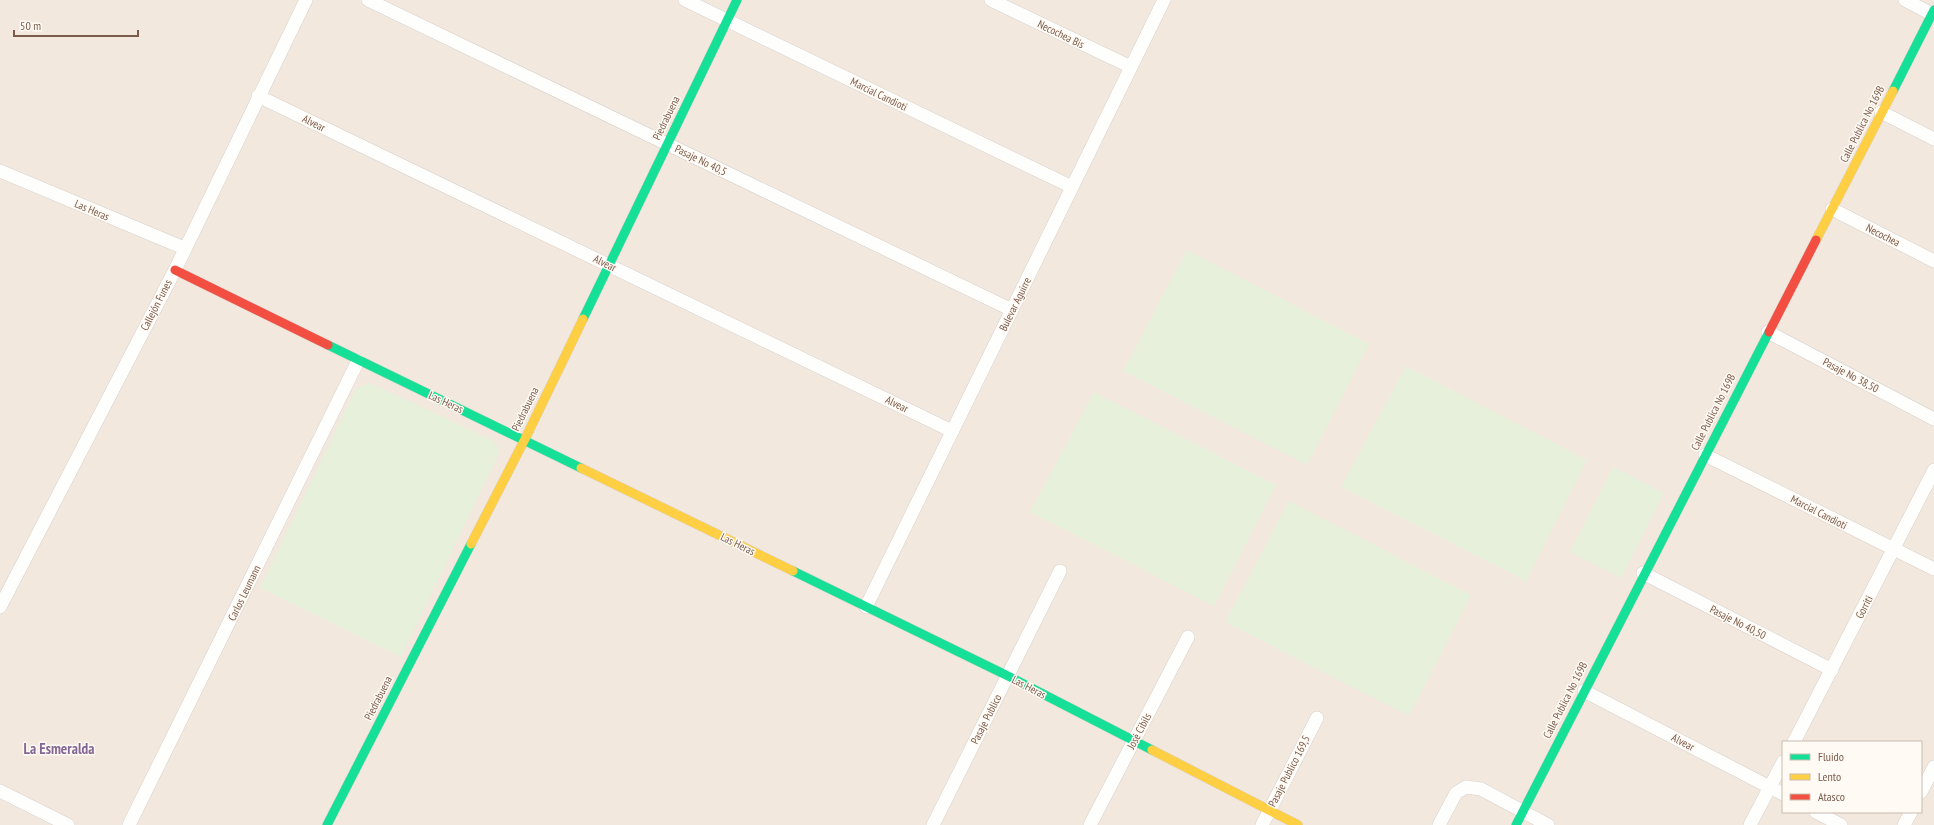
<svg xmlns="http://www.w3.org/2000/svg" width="1934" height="825" font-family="'PT Sans Narrow',sans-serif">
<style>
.residential{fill:#f2e8de;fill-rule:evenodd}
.green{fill:#e7f0db}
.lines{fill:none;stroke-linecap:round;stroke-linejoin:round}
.street-casing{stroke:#d7d1cb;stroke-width:14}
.fast-casing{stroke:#d9d2cb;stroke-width:10}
.slow-casing{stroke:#d9d2cb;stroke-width:10}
.jam-casing{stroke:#d9d2cb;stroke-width:10}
.street{stroke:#fefefd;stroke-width:13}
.fast{stroke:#16e098;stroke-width:9}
.slow{stroke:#ffcf43;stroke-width:9}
.jam{stroke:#f24e42;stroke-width:9}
.labels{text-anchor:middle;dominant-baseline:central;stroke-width:3;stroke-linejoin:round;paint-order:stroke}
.street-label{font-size:11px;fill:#7a5c4d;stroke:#fffaf3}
.district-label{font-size:15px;font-weight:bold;fill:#846695;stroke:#fffaf3}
</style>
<rect width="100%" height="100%" fill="#f9f5f0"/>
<path class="residential" d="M0 0H1934V825H0ZM1783 742H1921V812H1783Z"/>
<path class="green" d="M1187 250 1369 344 1307 465 1123 371Z
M1406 366 1587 460 1526 581 1341 487Z
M370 383 492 440 500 451 401 657 260 588 356 388Z
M1094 392 1276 485 1214 606 1030 512Z
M1613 467 1664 493 1621 578 1570 552Z
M1289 501 1471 595 1409 716 1225 622Z"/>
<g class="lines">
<g class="street-casing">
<path id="street" d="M368 0 1012 310
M685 0 1072 187
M991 0 1131 67
M1905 0 1932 14
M258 96 952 431
M1881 112 1934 139
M0 171 184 248
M1832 209 1934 261
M1768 332 1934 419
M1705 455 1934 569
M1643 573 1832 670
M0 607 175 270 306 0
M866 607 1164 0
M1584 691 1783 794
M1794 742 1934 470
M0 791 68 825
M1921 792 1934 767
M1816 812 1841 825
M129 825 358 361
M933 825 1060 571
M1090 825 1188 637
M1262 825 1317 718
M1439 825 1456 793 1466 787 1481 789 1548 825
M1750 825 1783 762
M1904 825 1911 812"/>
</g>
<g class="fast-casing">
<path id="fast" d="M1893 91 1934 10
M583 319 737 0
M328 345 581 468
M793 571 1008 676 1152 750
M327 825 471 544
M1516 825 1769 332"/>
</g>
<g class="slow-casing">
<path id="slow" d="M1816 240 1893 91
M581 468 793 571
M471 544 525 439 583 319
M1152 750 1298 825"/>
</g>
<g class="jam-casing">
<path id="jam" d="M175 270 328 345
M1769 332 1816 240"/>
</g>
<use href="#street" class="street"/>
<use href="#fast" class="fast"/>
<use href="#slow" class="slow"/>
<use href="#jam" class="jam"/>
</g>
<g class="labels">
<g class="street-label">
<text transform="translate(1061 34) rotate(26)">Necochea Bis</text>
<text transform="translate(879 94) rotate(26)">Marcial Candioti</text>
<text transform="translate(666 118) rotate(-64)">Piedrabuena</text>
<text transform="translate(314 123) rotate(26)">Alvear</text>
<text transform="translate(1862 124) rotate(-63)">Calle Publica No 169B</text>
<text transform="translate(701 160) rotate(26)">Pasaje No 40,5</text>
<text transform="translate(92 210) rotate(23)">Las Heras</text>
<text transform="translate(1883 235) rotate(27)">Necochea</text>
<text transform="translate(605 263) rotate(26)">Alvear</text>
<text transform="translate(1015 304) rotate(-64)">Bulevar Aguirre</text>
<text transform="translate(156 305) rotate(-63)">Callejón Funes</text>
<text transform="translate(1851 375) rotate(28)">Pasaje No 38,50</text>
<text transform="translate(446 402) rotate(25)">Las Heras</text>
<text transform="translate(897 404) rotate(26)">Alvear</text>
<text transform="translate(525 409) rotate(-64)">Piedrabuena</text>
<text transform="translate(1713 412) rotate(-63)">Calle Publica No 169B</text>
<text transform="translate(1819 512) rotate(27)">Marcial Candioti</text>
<text transform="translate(738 544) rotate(26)">Las Heras</text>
<text transform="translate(244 593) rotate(-64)">Carlos Leumann</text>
<text transform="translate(1864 607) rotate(-63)">Gorriti</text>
<text transform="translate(1738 622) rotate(27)">Pasaje No 40,50</text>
<text transform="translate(1029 687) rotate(27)">Las Heras</text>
<text transform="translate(378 698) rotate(-63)">Piedrabuena</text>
<text transform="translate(1565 700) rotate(-63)">Calle Publica No 169B</text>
<text transform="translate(986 719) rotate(-63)">Pasaje Publico</text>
<text transform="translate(1139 731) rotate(-62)">José Cibils</text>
<text transform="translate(1683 742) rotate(27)">Alvear</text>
<text transform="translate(1289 771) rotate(-63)">Pasaje Publico 169,5</text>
</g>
<g class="district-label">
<text x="59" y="748">La Esmeralda</text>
</g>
</g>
<rect x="1782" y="741" width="140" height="72" fill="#fffaf3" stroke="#cabbb1"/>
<rect x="1790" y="754" width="20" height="6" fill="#16e098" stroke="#cabbb1"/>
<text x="1818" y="761" font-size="12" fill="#7a5c4d">Fluido</text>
<rect x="1790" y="774" width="20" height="6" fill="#ffcf43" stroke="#cabbb1"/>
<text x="1818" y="781" font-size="12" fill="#7a5c4d">Lento</text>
<rect x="1790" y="794" width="20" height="6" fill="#f24e42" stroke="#cabbb1"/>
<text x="1818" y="801" font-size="12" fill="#7a5c4d">Atasco</text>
<path d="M14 30v6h124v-6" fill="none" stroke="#7a5c4d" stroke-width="2"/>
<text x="20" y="30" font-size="12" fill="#7a5c4d" stroke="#fffaf3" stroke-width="3" paint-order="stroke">50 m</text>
</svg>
